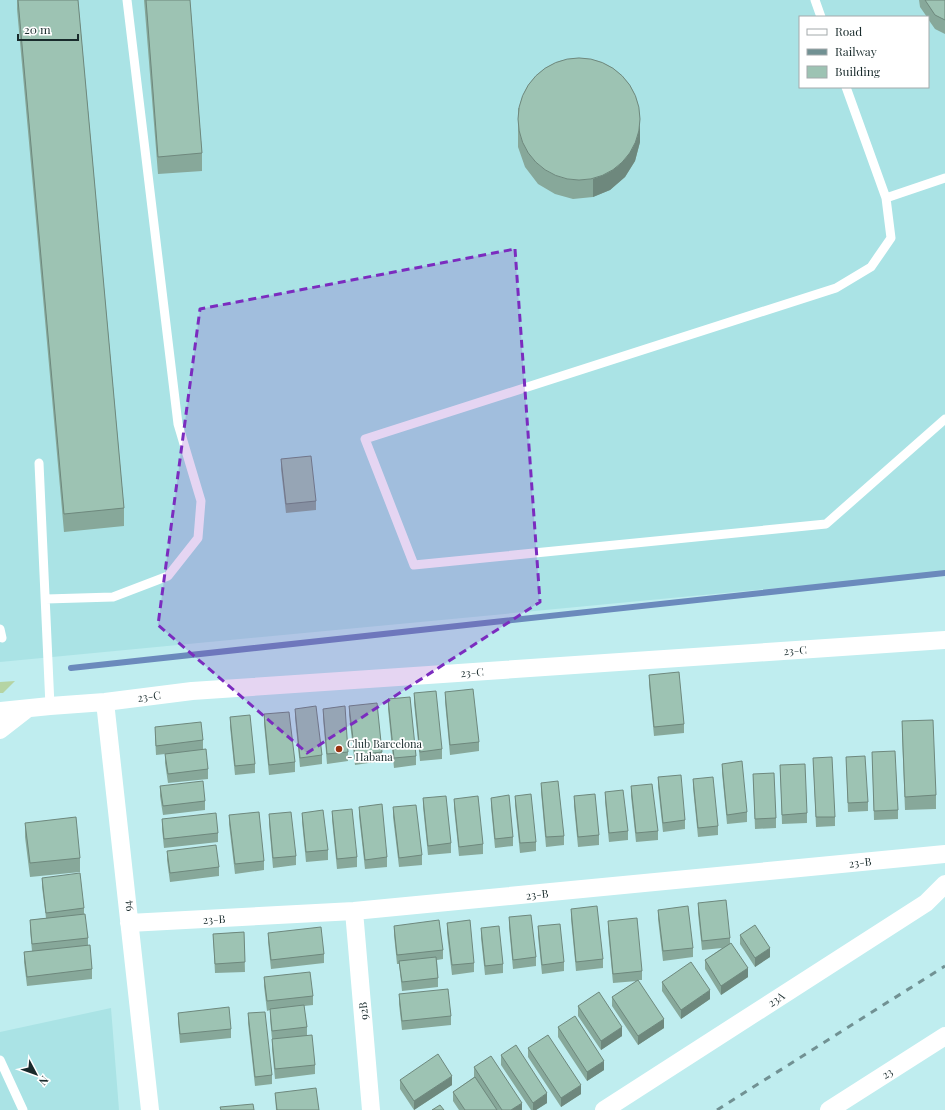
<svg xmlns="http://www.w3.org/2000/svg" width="945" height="1110" font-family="'Playfair Display',serif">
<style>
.built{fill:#aae3e5;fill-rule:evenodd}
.green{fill:#b5d4a3}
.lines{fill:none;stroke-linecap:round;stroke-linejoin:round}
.stream{stroke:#6b8abc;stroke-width:6}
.lane{stroke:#fff;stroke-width:9}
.street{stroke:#fff;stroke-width:18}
.rail{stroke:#719193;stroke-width:3;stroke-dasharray:7 7;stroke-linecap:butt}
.wall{fill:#87a89a}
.shaded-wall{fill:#6e887d}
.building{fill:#9dc3b3;stroke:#6e887d}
.marked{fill:#7b2cbf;fill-opacity:0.2;stroke:#7b2cbf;stroke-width:3;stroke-dasharray:8 5;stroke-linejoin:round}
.poi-dot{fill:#9b3410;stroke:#fff;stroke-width:1.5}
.labels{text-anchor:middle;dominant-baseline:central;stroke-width:3.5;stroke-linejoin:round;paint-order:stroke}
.street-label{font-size:11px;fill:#192b2c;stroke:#fff}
.poi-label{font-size:11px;fill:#192b2c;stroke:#fff;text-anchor:start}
</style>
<rect width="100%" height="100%" fill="#bfedef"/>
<path class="built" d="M0 0H945V572L0 662ZM800 17H928V87H800Z
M111 1008 119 1110H0V1032Z"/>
<path class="green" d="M15 681 3 693H0V682Z"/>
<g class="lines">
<path class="stream" d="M71 668 945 573"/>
<path class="lane" d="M815 0 821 17
M846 87 886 198 891 238 871 267 836 288 365 439 414 565 826 524 945 419
M886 198 945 178
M39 463 50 706
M46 599 113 597 168 576 198 538 201 501 178 424 127 0
M0 629 2 638
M0 1060 23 1110"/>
<path class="street" d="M105 702 150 1110
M0 711 50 706 105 702 192 691 945 640
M0 730 27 709
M354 911 371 1110
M129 923 354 911 945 854
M604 1110 926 903 945 884
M829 1110 945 1036"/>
<path class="rail" d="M717 1110 945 966"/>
</g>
<path class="wall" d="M17 0H78L124 508V526L64 532 17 9Z
M144 0H190L202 153V171L158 174Z
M919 0H945V34L935 29 928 19V17H927L920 7Z
M518 108 640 142 635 161 625 177 610 190 593 197 573 199 555 194 538 184 525 167 518 147Z
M281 459 316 501V510L286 513 281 469Z
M649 675 684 724V733L654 736 649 684Z
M445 692 479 742V751L450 755 445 702Z
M414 693 442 749V759L420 761 414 703Z
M388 699 416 756V765L394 768 388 709Z
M349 706 382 752V761L355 765 349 715Z
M295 709 322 755V764L300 767 295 718Z
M323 709 348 752V761L327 764 323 718Z
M264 714 295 762V772L269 775 264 724Z
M230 717 255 764V773L235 775 230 727Z
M902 721 936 795V809L905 810 902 735Z
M155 727 203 740V749L208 769V779L168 783 165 763V754L156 755 155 736Z
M872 752 898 810V819L874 820Z
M846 757 868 802V811L848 812Z
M813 758 835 817V826L816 827Z
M722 764 747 812V822L727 824 722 773Z
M780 765 807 813V823L782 824Z
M753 774 776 818V828L755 829Z
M658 777 685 820V829L663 832 658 787Z
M693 779 718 826V835L698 837 693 788Z
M541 783 564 836V845L546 847 541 792Z
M160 786 205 801V810L163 815 160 796Z
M631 786 658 831V840L636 842 631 796Z
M605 792 628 831V840L609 842 605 802Z
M515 796 536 842V851L520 853 515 805Z
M574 796 599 835V845L578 847 574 806Z
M423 798 451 843V853L428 855 423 807Z
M491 798 513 837V846L495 848 491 807Z
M454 799 483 844V854L459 856 454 808Z
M359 807 387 857V867L365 869 359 816Z
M393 807 422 855V865L399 867 393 817Z
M332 811 357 857V867L337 869 332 820Z
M302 813 328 850V860L306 862 302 822Z
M269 814 296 856V865L273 868 269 824Z
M229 815 264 861V870L235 874 229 824Z
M162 819 218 833V842L164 848 162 829Z
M25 823 80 858V872L30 877 25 837Z
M167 851 219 867V876L170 882 167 860Z
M42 878 84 908V914L88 938V945L92 969V979L27 986 24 962V952L32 951 30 930V920L46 918 42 887Z
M698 903 730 938V943L748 977 721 995 705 969V960L722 948 702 950 698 913Z
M571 909 603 959V968L576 971 571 919Z
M658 910 693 948V957L663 961 658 919Z
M509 917 536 957V966L513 969 509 927Z
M608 921 642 971V980H638L664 1028 638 1045 612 1006V997L637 981 613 983 608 931Z
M447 923 474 963V972L452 975 447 933Z
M394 926 443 950V959L437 960 438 978V987L402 991 399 964H397L394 935Z
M538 926 564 962V971L542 974 538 936Z
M481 928 503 964V973L485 975 481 938Z
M244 932 245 972 215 973 213 934Z
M268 933 324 954V963L271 969 268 942Z
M740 935 770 957 755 967 740 944Z
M264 977 313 996V1005L304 1006 307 1027V1036L315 1065V1074L275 1079 272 1049V1039L270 1019V1010L267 1011 264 986Z
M662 982 710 999 681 1019 662 991Z
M399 994 451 1016V1025L402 1030 399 1004Z
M578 1006 622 1036 601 1050 578 1016Z
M178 1013 231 1029V1038L180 1043 178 1022Z
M248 1013 272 1075V1084L255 1086 248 1023Z
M558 1027 604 1070 587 1081 558 1037Z
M528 1048 581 1094 561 1107 528 1057Z
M501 1055 547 1103 536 1110H531L501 1065Z
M474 1067 522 1110H459L453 1101V1092L474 1077Z
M400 1080 452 1085 414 1110 400 1089Z
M275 1093 319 1110H276Z"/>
<path class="shaded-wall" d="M640 125V142L635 161 625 177 610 190 593 197V179Z
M770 948V957L755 967V958Z
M748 968V977L721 995V986Z
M710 990V999L681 1019V1010Z
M664 1019V1028L638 1045V1036Z
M622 1027V1036L601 1050V1041Z
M604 1061V1070L587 1081V1072Z
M452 1076V1085L414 1110V1101Z
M581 1085V1094L561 1107V1098Z
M547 1093V1103L536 1110H533V1103Z
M522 1103V1110H511Z"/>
<path class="building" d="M18 0H78L124 508 64 514Z
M146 0H190L202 153 158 157Z
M925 0H945V20L935 15Z
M518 119a61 61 0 1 1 122 0a61 61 0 1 1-122 0Z
M311 456 316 501 286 504 281 459Z
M679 672 684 724 654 727 649 675Z
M473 689 479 742 450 745 445 692Z
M436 691 442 749 420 752 414 693Z
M410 697 416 756 394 758 388 699Z
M377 703 382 752 355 755 349 706Z
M316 706 322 755 300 758 295 709Z
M345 706 348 752 327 754 323 709Z
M289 712 295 762 269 765 264 714Z
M250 715 255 764 235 766 230 717Z
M933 720 936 795 905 797 902 721Z
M201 722 203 740 156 746 155 727Z
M206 749 208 769 168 774 165 754Z
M895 751 898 810 874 811 872 752Z
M865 756 868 802 848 803 846 757Z
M832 757 835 817H816L813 758Z
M742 761 747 812 727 815 722 764Z
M805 764 807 813 782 815 780 765Z
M774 773 776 818 755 819 753 774Z
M681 775 685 820 663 823 658 777Z
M713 777 718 826 698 828 693 779Z
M203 781 205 801 163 806 160 786Z
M558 781 564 836 546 837 541 783Z
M652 784 658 831 636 833 631 786Z
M623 790 628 831 609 833 605 792Z
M531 794 536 842 520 843 515 796Z
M595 794 599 835 578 837 574 796Z
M509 795 513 837 495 839 491 798Z
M446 796 451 843 428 846 423 798Z
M478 796 483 844 459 847 454 799Z
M382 804 387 857 365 860 359 807Z
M416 805 422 855 399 858 393 807Z
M352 809 357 857 337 859 332 811Z
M323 810 328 850 306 852 302 813Z
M259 812 264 861 235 864 229 815Z
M291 812 296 856 273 858 269 814Z
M216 813 218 833 164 839 162 819Z
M76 817 80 858 30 863 25 823Z
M216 845 219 867 170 873 167 851Z
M80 873 84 908 46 913 42 878Z
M726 900 730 938 702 941 698 903Z
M597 906 603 959 576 962 571 909Z
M688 906 693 948 663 951 658 910Z
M85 914 88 938 32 944 30 920Z
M531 915 536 957 513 960 509 917Z
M637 918 642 971 613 974 608 921Z
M439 920 443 950 397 955 394 926Z
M470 920 474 963 452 965 447 923Z
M560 924 564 962 542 965 538 926Z
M755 925 770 948 755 958 740 935Z
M499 926 503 964 485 966 481 928Z
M321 927 324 954 271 960 268 933Z
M244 932 245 962 215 964 213 934Z
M731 943 748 968 721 986 705 960Z
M90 945 92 969 27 977 24 952Z
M436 957 438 978 402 982 399 961Z
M691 962 710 990 681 1010 662 982Z
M310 972 313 996 267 1001 264 977Z
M638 980 664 1019 638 1036 612 997Z
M448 989 451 1016 402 1021 399 994Z
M599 992 622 1027 601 1041 578 1006Z
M304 1005 307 1027 272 1031 270 1009Z
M229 1007 231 1029 180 1034 178 1013Z
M265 1012 272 1075 255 1077 248 1013Z
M575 1016 604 1061 587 1072 558 1027Z
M312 1035 315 1065 275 1069 272 1039Z
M548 1035 581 1085 561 1098 528 1048Z
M516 1045 547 1093 533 1103 501 1055Z
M438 1054 452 1076 414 1101 400 1080Z
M491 1056 522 1103 511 1110H502L474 1067Z
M475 1077 497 1110H465L453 1092Z
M316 1088 319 1110H277L275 1093Z
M253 1104 254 1110H221L220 1107Z
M440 1105 444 1110H432Z"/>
<path class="marked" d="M515 249 540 602 307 753 158 625 200 309Z"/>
<circle class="poi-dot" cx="339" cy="749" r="4"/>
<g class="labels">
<g class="street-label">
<text transform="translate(795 650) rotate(-4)">23-C</text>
<text transform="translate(472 672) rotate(-4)">23-C</text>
<text transform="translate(149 696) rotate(-8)">23-C</text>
<text transform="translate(860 862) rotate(-6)">23-B</text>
<text transform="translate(537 894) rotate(-6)">23-B</text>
<text transform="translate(127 906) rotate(-96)">94</text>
<text transform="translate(214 919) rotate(-3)">23-B</text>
<text transform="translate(776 999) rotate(-33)">23A</text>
<text transform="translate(363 1011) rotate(-95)">92B</text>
<text transform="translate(887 1073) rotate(-32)">23</text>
</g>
<g class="poi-label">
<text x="347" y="743">Club Barcelona<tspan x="347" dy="13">- Habana</tspan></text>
</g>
</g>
<rect x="799" y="16" width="130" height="72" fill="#ffffff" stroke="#a3aaab"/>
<rect x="807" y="29" width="20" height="6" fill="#ffffff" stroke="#a3aaab"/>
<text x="835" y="36" font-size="12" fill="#192b2c">Road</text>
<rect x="807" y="49" width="20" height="6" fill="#719193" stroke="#a3aaab"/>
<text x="835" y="56" font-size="12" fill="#192b2c">Railway</text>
<rect x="807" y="66" width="20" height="12" fill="#9dc3b3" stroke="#a3aaab"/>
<text x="835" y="76" font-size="12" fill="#192b2c">Building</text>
<g transform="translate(36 1074) rotate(131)" stroke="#ffffff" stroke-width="3" paint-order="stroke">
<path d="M0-3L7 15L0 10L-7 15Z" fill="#192b2c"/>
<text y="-6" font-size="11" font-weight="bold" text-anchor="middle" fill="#192b2c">N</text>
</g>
<path d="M18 34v6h60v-6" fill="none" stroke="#192b2c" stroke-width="2"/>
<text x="24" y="34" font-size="12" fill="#192b2c" stroke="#ffffff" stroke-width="3" paint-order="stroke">20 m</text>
</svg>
